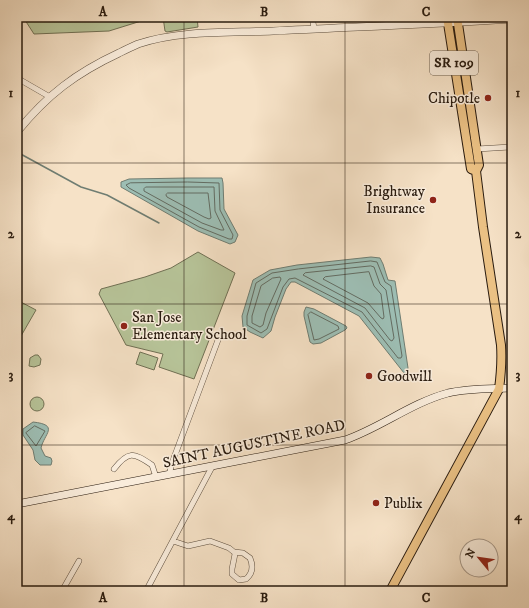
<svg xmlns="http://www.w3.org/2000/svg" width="529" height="608" font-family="'IM FELL DW Pica',serif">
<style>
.green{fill:#b7c499;stroke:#707054}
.water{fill:#9dbeb4;stroke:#6f7d72}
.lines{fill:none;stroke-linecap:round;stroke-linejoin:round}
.shore{stroke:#636c62;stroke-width:1}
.stream{stroke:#6f7d72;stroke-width:1.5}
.minor-casing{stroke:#5c4d3d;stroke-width:6}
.tertiary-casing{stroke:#5c4d3d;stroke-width:8}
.secondary-casing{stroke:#291b0f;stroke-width:8}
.primary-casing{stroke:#291b0f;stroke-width:10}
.minor{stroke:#f9ecdb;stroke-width:5}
.tertiary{stroke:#f9ecdb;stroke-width:7}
.secondary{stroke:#f9ecdb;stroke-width:7}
.primary{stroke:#ebc184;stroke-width:8}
.grid{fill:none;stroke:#291b0f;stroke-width:1;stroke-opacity:0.55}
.poi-dot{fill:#8f2418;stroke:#f9ecdb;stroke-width:1.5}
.labels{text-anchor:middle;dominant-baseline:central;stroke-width:3;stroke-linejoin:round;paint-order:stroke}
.shield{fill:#f9ecdb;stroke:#675a4c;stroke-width:1}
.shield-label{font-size:14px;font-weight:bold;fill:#291b0f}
.poi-label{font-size:15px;fill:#291b0f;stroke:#f9ecdb;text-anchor:start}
.street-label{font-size:15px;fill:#291b0f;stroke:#f9ecdb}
.neatline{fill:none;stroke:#291b0f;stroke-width:1.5}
.grid-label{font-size:13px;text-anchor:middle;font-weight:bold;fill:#291b0f}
</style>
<rect width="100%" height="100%" fill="#f6e2c7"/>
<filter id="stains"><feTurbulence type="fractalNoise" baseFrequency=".005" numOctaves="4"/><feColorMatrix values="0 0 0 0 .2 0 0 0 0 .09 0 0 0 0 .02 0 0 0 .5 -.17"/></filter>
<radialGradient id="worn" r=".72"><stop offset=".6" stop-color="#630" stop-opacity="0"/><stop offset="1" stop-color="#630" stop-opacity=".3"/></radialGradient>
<path class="green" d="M23 17H154L109 31 34 34Z
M163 17H197L198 27 167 32 165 31Z
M315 17H432L320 20Z
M198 252 235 273 194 379 159 367 163 354 126 345 99 294 101 289 145 277 171 268Z
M17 300 36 310 17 343Z
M140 352 158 358 154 370 136 364Z
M35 355H38L41 359 40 365 34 367 29 366 30 358Z
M30 404a7 7 0 1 1 14 0a7 7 0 1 1-14 0Z"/>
<path class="water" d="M188 178H222L223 183 224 209 238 235 235 242 230 244 198 231 121 187V182L129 179Z
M371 257 380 258 383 264 388 280 395 281 408 368 407 374 404 373 359 316 295 282H291L286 289 275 317 271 331 263 338 250 332 243 327 242 316 253 280 270 270 297 265Z
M306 307 314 309 346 326 347 328 345 330 321 343 313 344 310 342 304 316V312Z
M33 422C60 425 44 434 41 448L45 456 51 458 52 461 51 465H40L35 460 33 450 23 435V429Z"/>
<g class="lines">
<path class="shore" d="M188 182 219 183 220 210 233 235 232 239H229L199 227 129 188 126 185 130 183Z
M146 187H214L215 211 224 230H221L202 223 144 191V189Z
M168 193H208L211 218 209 219 204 217 167 197 166 195Z
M371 261 377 262 385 282 391 286 402 356 401 358H398L362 312 295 278 289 279 283 287 267 329 261 333 247 325V316L256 283 272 273 298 269Z
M371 266 374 267 380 284 386 290 394 338 392 341 390 340 365 308 303 275 305 273Z
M369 272 374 286 381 294 384 317 383 319 381 318 368 303 323 279 325 277Z
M273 278 280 277 281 279 266 313 263 325 260 327 252 323V316L261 286Z
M311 312 338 326 339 329 319 339 314 340 308 315Z
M35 426 45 431 36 446 26 433Z"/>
<path class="stream" d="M17 152 81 187 107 195 159 223"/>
<g class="minor-casing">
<path id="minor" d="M312 17 314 28
M17 78 50 97
M477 149 512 147
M114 469C128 451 133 452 152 465L156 477
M169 475 172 463 218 340
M173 541 188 546 210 541 229 548 234 552 235 554 232 569V574L239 580 246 579C253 573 253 565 250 558L243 553 234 552
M62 591 79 561
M146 591 212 467"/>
</g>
<g class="tertiary-casing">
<path id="tertiary" d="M17 132C47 95 76 73 119 53 125 50 131 47 138 44 180 30 229 33 273 31 353 27 432 24 512 19"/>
</g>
<g class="secondary-casing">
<path id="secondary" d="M17 504 345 440C380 428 411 403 448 393 469 388 491 389 512 388"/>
</g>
<g class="primary-casing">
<path id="primary" d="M447 17 471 169 476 171
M390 591 499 389C501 374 502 360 501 345L483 227 476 171 479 165 457 17"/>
</g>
<use href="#minor" class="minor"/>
<use href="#tertiary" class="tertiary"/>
<use href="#secondary" class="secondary"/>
<use href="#primary" class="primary"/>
</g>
<path class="grid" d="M184 17V591M345 17V591M17 163H512M17 304H512M17 445H512"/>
<g class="poi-dot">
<circle cx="488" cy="98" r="4"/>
<circle cx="433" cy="200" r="4"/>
<circle cx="124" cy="326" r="4"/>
<circle cx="369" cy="376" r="4"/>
<circle cx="376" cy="503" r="4"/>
</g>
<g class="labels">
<rect class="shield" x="430" y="51" width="48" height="24" rx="3"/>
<g class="shield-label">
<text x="454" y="63">SR 109</text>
</g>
<g class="poi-label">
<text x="480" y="98" text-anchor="end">Chipotle</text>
<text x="425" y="191" text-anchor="end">Brightway<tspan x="425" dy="17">Insurance</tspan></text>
<text x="132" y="317">San Jose<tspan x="132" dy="17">Elementary School</tspan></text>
<text x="377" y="376">Goodwill</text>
<text x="384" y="503">Publix</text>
</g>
<g class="street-label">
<text transform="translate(254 444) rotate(-12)">SAINT AUGUSTINE ROAD</text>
</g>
</g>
<rect width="529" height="608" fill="none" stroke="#f6e2c7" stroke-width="44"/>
<g transform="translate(479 558) rotate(299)"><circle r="19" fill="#f9ecdb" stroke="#a69889"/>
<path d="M0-3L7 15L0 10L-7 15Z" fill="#8f2418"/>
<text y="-6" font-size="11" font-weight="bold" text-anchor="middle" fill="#291b0f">N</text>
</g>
<rect x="22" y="22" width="485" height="564" class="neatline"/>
<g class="grid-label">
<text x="103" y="16">A</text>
<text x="264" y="16">B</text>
<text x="426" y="16">C</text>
<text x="11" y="97">1</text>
<text x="518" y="97">1</text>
<text x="11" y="238">2</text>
<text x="518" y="238">2</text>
<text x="11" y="379">3</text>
<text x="518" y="379">3</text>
<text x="11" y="520">4</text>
<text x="518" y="520">4</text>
<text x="103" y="602">A</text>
<text x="264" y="602">B</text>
<text x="426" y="602">C</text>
</g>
<rect width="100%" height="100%" filter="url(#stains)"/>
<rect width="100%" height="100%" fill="url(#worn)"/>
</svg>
